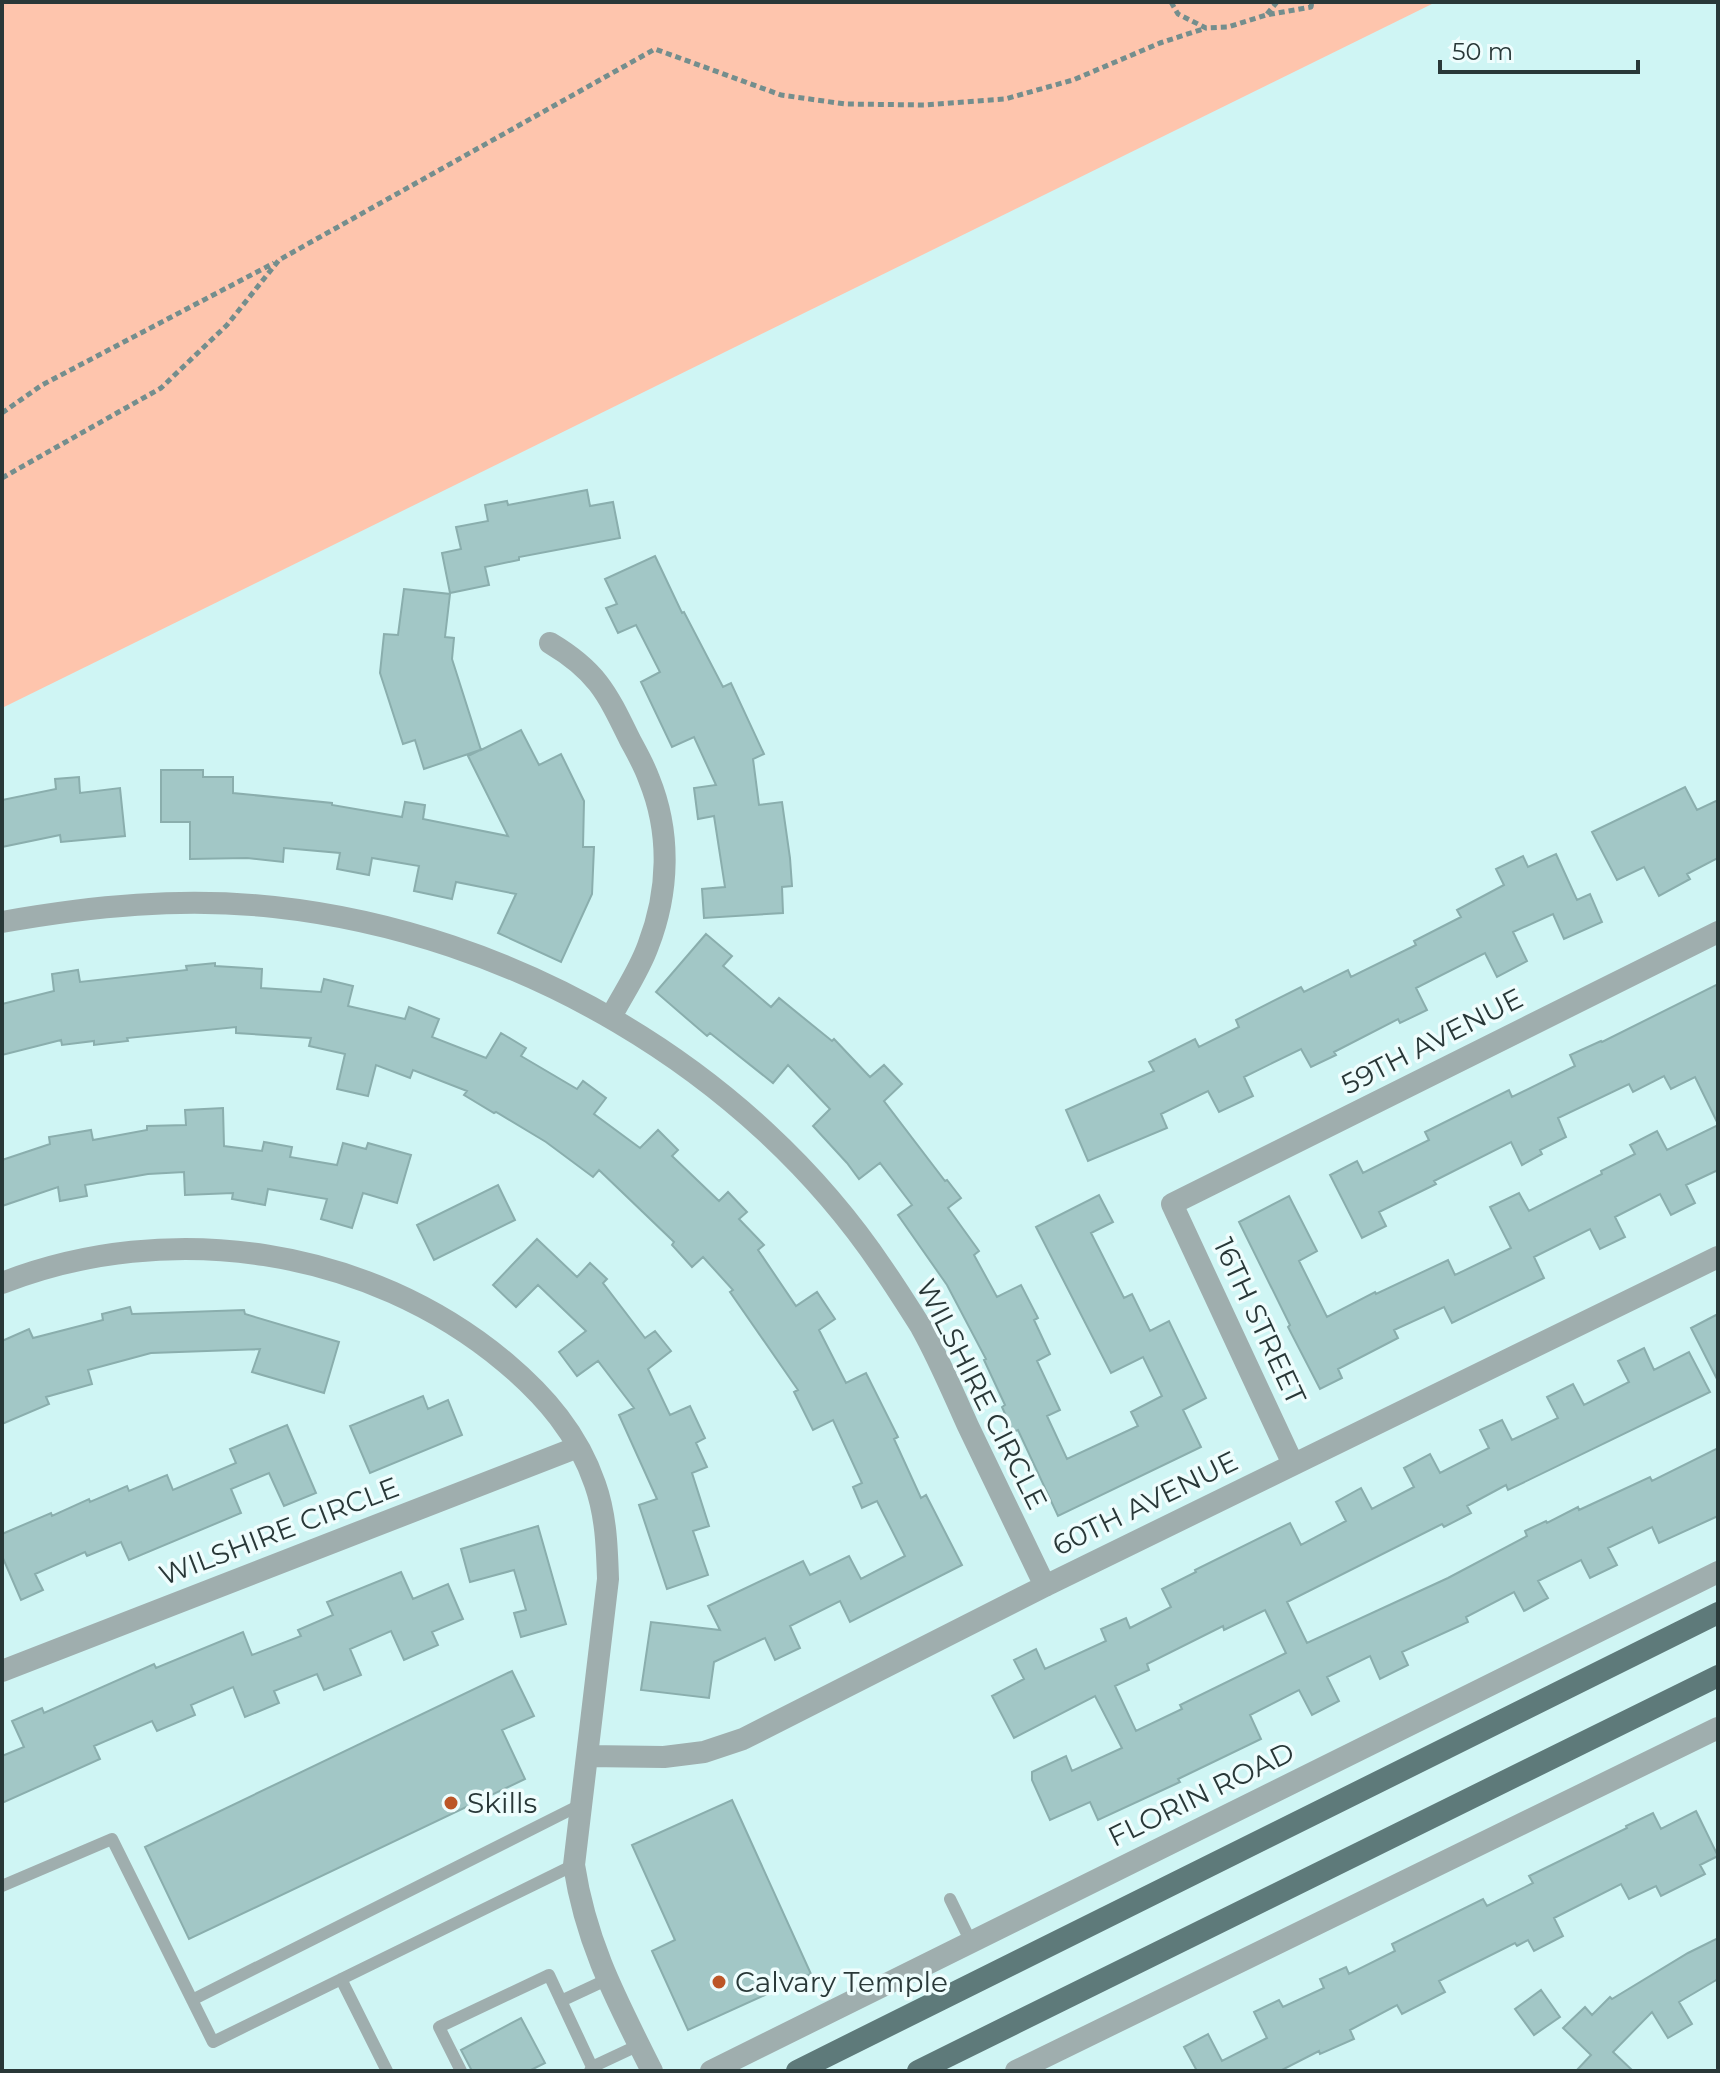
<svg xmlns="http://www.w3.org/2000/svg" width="1720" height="2073" font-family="Montserrat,sans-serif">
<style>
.green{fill:#fec5ad}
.building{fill:#a2c7c6;stroke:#8aaead;stroke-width:2;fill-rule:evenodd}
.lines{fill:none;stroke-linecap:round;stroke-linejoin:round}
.path{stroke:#748e8d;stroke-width:5;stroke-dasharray:6 4;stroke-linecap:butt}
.service{stroke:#9faeae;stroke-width:12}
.minor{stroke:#9faeae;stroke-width:22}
.primary{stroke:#5e7a7a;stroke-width:22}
.poi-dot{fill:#bc5627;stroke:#eefdfd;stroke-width:3}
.labels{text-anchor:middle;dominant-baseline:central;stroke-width:7;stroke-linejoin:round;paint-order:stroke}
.street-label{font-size:28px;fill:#293838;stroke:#eefdfd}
.poi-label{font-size:28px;fill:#293838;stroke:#eefdfd;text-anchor:start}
</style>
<rect width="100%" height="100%" fill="#cff5f4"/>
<path class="green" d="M2 2H1436L2 708Z"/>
<path class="building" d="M587 490 590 506 613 502 620 538 519 557V560L485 567 489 585 450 593 442 553 461 549 456 527 488 521 485 505 507 501 508 505Z
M655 556 682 613 684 612 723 687 731 683 764 754 753 759 759 805 782 802 790 858 792 886 782 887 783 913 704 918 702 889 725 887 714 816 698 819 694 788 716 785 694 737 672 747 641 682 660 672 636 625 618 633 606 608 617 604 605 579Z
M404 589 450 594 445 637 454 638 452 659 481 750 521 730 539 765 561 754 584 801 583 847H594L592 894 561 962 498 933 516 894 456 882 452 899 414 891 419 866 372 858 369 875 337 869 340 853 284 848 283 862 247 858 190 859V822H161V770H203V777H233V793L332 803V805L402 817 405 802 425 805 423 819 508 836 468 756 480 750 424 769 415 740 403 744 380 673 384 634 398 635Z
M79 777 80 793 120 788 125 836 61 842 60 835 2 847V800L56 789 55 779Z
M1685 787 1697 810 1718 800V858L1687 874 1690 879 1659 896 1644 867 1617 880 1592 832Z
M1556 854 1577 900 1590 894 1602 922 1564 939 1553 914 1513 932 1527 961 1497 977 1485 953 1416 988 1427 1010 1400 1023 1398 1019 1334 1052 1336 1055 1311 1067 1301 1049 1244 1077 1253 1096 1219 1112 1208 1091 1161 1114 1167 1128 1088 1161 1066 1110 1154 1071 1149 1062 1195 1039 1199 1047 1239 1027 1236 1020 1301 987 1304 992 1348 970 1351 977 1416 945 1414 941 1461 917 1457 910 1504 885 1496 869 1523 856 1528 867Z
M706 934 732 956 723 966 771 1007 779 998 832 1041 834 1039 870 1077 884 1065 902 1084 884 1101 945 1181 947 1180 961 1198 948 1208 979 1251 974 1255 997 1297 1021 1285 1038 1318 1034 1320 1050 1354 1037 1361 1060 1410 1047 1416 1067 1459 1138 1426 1131 1412 1162 1396 1143 1357 1111 1373 1036 1227 1099 1195 1113 1222 1091 1233 1124 1298 1132 1294 1150 1331 1169 1321 1206 1398 1183 1410 1201 1447 1058 1516 1018 1430 1013 1432 1002 1407 1005 1405 984 1360 986 1359 947 1285 898 1215 912 1205 880 1163 859 1179 847 1163 813 1126 830 1109 788 1065 773 1083 710 1033 707 1036 656 992Z
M215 963V966L262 969 261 988 321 992 324 979 353 986 348 1006 405 1019 409 1007 439 1019 432 1037 486 1058 501 1033 526 1048 521 1056 577 1089 583 1081 606 1098 594 1114 640 1148 658 1130 678 1150 672 1156 719 1201 728 1192 747 1212 739 1219 764 1245 758 1250 796 1306 817 1292 835 1319 819 1330 846 1383 866 1373 898 1437 894 1439 921 1498 926 1495 962 1565 850 1622 840 1601 790 1626 800 1648 775 1660 765 1638 714 1662 709 1698 641 1690 651 1622 720 1630 708 1606 803 1561 810 1575 849 1556 861 1579 905 1556 877 1501 862 1508 853 1487 862 1483 833 1420 813 1430 794 1392 798 1390 730 1292 733 1290 703 1257 692 1267 672 1245 674 1242 599 1170 593 1177 546 1142 496 1112 494 1113 464 1095 467 1091 413 1070 410 1078 376 1065 368 1096 337 1089 345 1054 309 1046 311 1038 236 1033V1027L127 1038 128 1041 94 1045V1041L62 1045 61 1040 2 1055V1004L54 991 52 974 78 970 80 982 187 970 186 966Z
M1718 984V1124L1695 1077 1671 1089 1664 1076 1633 1092 1629 1084 1558 1118 1566 1137 1540 1150 1542 1154 1522 1165 1511 1142 1434 1181 1436 1184 1379 1212 1386 1226 1362 1238 1330 1175 1357 1161 1363 1173 1429 1140 1425 1132 1509 1090 1512 1097 1575 1066 1570 1055 1601 1041 1602 1042Z
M223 1108 224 1146 262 1151 264 1142 292 1147 290 1157 337 1165 343 1143 366 1149 368 1143 411 1155 397 1203 363 1193 352 1228 321 1219 327 1199 268 1189 265 1205 232 1199 233 1193 185 1195 184 1172 148 1174 85 1185 87 1196 60 1201 58 1187 2 1206V1160L50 1144 49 1137 91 1130 93 1140 147 1130V1126L186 1125 185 1110Z
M1718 1125V1170L1686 1185 1695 1203 1671 1215 1660 1194 1615 1217 1625 1237 1600 1249 1590 1229 1534 1257 1544 1278 1452 1323 1444 1307 1394 1330 1398 1338 1338 1369 1342 1378 1320 1389 1288 1327 1290 1325 1239 1222 1289 1196 1317 1251 1299 1261 1327 1317 1375 1292 1376 1294 1448 1260 1455 1275 1511 1248 1490 1207 1519 1193 1529 1211 1602 1174 1601 1171 1635 1154 1630 1145 1657 1131 1667 1150Z
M498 1185 515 1220 434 1260 417 1225Z
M537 1239 577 1277 590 1263 607 1279 603 1283 645 1338 655 1331 671 1351 648 1369 670 1415 690 1406 705 1438 696 1443 707 1467 692 1473 709 1526 693 1531 708 1575 667 1589 639 1505 657 1499 619 1415 634 1408 598 1361 577 1376 559 1352 586 1331 538 1285 516 1307 493 1285Z
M130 1307 132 1314 244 1310 245 1314 339 1342 324 1393 252 1372 260 1349 151 1353 88 1370 92 1384 46 1397 49 1404 2 1424V1341L29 1329 33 1338 103 1320 102 1314Z
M1718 1314V1381L1691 1328Z
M1644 1348 1654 1370 1689 1352 1710 1392 1508 1490 1506 1485 1467 1506 1471 1513 1444 1527 1442 1524 1287 1602 1307 1643 1448 1578 1527 1536 1525 1531 1546 1521 1547 1523 1578 1507 1579 1510 1650 1477 1652 1481 1718 1448V1516L1659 1543 1652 1527 1608 1548 1617 1565 1590 1578 1581 1560 1538 1581 1548 1598 1524 1611 1514 1592 1466 1617 1468 1622 1402 1652 1408 1665 1380 1679 1370 1656 1327 1677 1339 1701 1312 1715 1299 1690 1250 1715 1261 1739 1178 1779 1180 1782 1098 1820 1090 1802 1050 1820 1032 1780V1772L1066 1756 1072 1771 1122 1748 1095 1696 1014 1738 992 1696 1024 1679 1014 1660 1036 1649 1045 1669 1106 1641 1101 1629 1126 1618 1130 1628 1171 1607 1162 1589 1196 1572 1195 1570 1290 1523 1301 1545 1346 1521 1336 1502 1361 1488 1372 1509 1414 1487 1404 1468 1430 1454 1440 1473 1489 1448 1480 1430 1502 1420 1512 1440 1558 1418 1547 1397 1573 1384 1584 1405 1629 1382 1618 1361ZM1265 1610 1286 1653 1180 1705 1182 1709 1136 1731 1115 1686 1149 1670 1147 1664 1223 1626 1224 1630Z
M423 1396 428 1409 448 1400 462 1435 370 1473 350 1426Z
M287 1425 316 1493 284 1506 269 1473 231 1489 241 1513 129 1560 121 1542 87 1556 85 1552 35 1574 43 1590 21 1600 2 1556V1534L51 1513 52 1516 89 1499 90 1502 127 1486 129 1491 167 1475 173 1490 236 1463 230 1449Z
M538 1526 566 1624 521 1637 514 1613 526 1610 514 1570 470 1582 461 1549Z
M401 1572 413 1599 448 1584 463 1619 432 1632 438 1645 404 1660 391 1631 350 1649 361 1675 324 1690 317 1674 274 1691 279 1703 245 1717 233 1687 191 1705 195 1715 157 1731 152 1721 94 1746 100 1759 2 1803V1756L24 1747 12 1721 42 1708 44 1713 154 1664 156 1668 243 1632 252 1655 301 1636 298 1630 333 1615 327 1602Z
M512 1671 534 1716 502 1730 525 1779 189 1939 145 1847Z
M732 1800 811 1974 688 2030 652 1951 675 1940 632 1845Z
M1696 1811 1718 1856 1700 1865 1705 1874 1661 1896 1656 1886 1629 1899 1621 1884 1554 1918 1563 1936 1534 1951 1528 1940 1517 1946 1515 1943 1439 1981 1445 1992 1402 2014 1397 2005 1350 2030 1354 2039 1320 2054 1319 2051 1280 2071H1197L1184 2047 1208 2034 1222 2061 1267 2038 1254 2012 1279 2000 1283 2007 1324 1988 1320 1979 1346 1967 1349 1974 1395 1951 1392 1944 1483 1899 1487 1906 1533 1883 1529 1876 1627 1828 1626 1826 1653 1813 1661 1829Z
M1718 1938V1979L1679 2002 1692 2024 1668 2038 1652 2012 1613 2052 1633 2071H1576L1591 2055 1563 2028 1585 2007 1592 2015 1610 1997 1612 1999 1688 1953Z
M1541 1990 1560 2017 1534 2035 1515 2009Z
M521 2018 545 2063 529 2071H472L461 2050Z"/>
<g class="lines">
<path class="path" d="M1171 2 1178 14 1206 28 1228 27 1266 15 1311 7 1312 2
M1267 14 1277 2
M2 413 42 385 274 263
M2 478 161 388 227 325 279 260 655 49 781 95 845 104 924 105 1005 99 1073 80 1160 43 1206 28"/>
<path class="service" d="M2 1886 112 1839 213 2042 574 1865
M950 1899 971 1942
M341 1979 387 2071
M192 2000 582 1804
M561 2001 606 1980
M592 2067 639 2045
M461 2071 439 2027 549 1975 592 2067 590 2071"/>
<path class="minor" d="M550 643C597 671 607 693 630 740 637 753 644 765 649 779 671 833 669 892 648 946 639 971 623 994 611 1017
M2 922C92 906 182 897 274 907 514 933 749 1068 884 1270 897 1289 909 1308 921 1327 939 1359 953 1393 968 1426 994 1479 1019 1533 1045 1586
M2 1283C169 1218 368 1247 506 1363 545 1396 578 1434 595 1484 606 1515 607 1547 608 1579L574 1865C586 1944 617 2001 652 2071
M1293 1464 1172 1204 1718 932
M2 1671 578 1447
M587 1756 664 1757 704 1752 743 1739 1045 1586 1718 1257
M711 2071 1718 1572
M1016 2071 1718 1728"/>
<path class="primary" d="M797 2071 1718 1613
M918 2071 1718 1676"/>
</g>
<g class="poi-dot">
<circle cx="451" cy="1803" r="8"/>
<circle cx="719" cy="1982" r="8"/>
</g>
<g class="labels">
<g class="street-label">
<text transform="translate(1432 1041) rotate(-27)">59TH AVENUE</text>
<text transform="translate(1260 1321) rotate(65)">16TH STREET</text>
<text transform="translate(982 1394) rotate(63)">WILSHIRE CIRCLE</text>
<text transform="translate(1145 1503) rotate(-26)">60TH AVENUE</text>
<text transform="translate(279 1531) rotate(-21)">WILSHIRE CIRCLE</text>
<text transform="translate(1201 1794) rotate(-26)">FLORIN ROAD</text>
</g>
<g class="poi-label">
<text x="467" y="1803">Skills</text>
<text x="735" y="1982">Calvary Temple</text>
</g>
</g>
<rect width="1720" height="2073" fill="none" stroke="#293838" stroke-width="8"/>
<path d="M1440 60v12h198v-12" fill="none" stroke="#293838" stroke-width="4"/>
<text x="1452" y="60" font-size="24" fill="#293838" stroke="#eefdfd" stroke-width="6" paint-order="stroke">50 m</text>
</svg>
